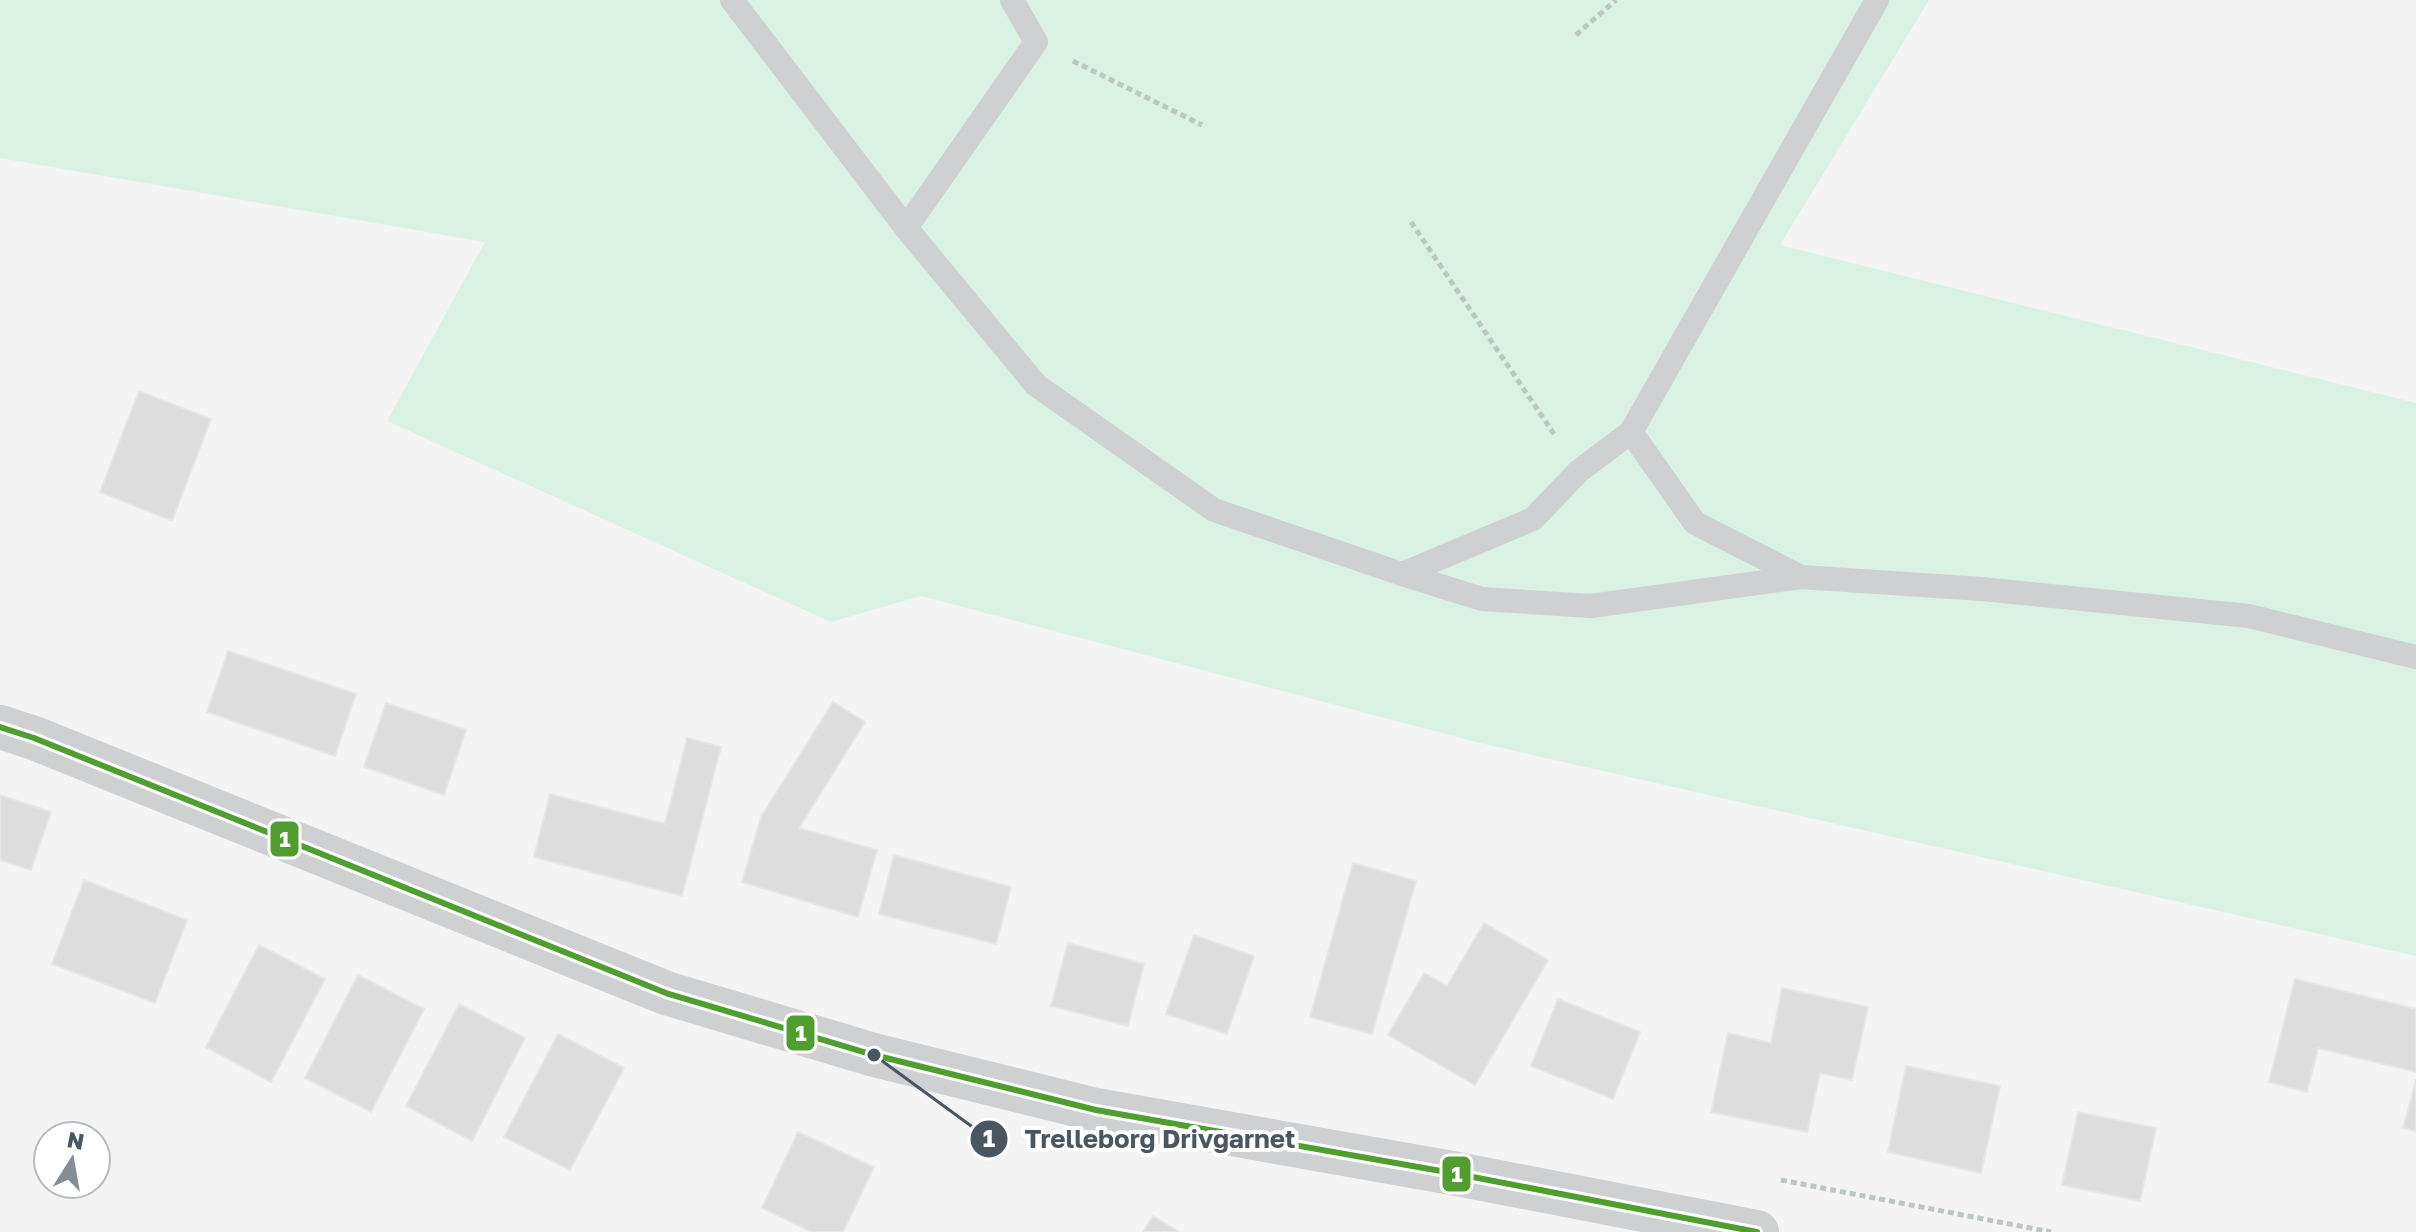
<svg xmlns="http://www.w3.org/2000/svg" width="2416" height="1232" font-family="'Golos Text',sans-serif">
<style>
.green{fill:#d9f2e3}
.building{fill:#ddddde;stroke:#e5e6e7;stroke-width:2}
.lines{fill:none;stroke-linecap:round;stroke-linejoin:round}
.path{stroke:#bcc7c4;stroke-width:5;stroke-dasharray:6 4;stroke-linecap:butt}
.service{stroke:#ced0d2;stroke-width:24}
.minor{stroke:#ced0d2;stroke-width:44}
.bus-1-casing{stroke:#fff;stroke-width:12}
.bus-1{stroke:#509e2f;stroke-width:6}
.leader{fill:none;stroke:#4a5661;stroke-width:3}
.callout-dot{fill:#4a5661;stroke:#fff;stroke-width:3}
.mark-label{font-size:24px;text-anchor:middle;font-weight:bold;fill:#fff}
.callout-label{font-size:26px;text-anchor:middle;font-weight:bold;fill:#4a5661;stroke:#fff;stroke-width:8;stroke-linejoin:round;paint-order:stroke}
.line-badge{stroke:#fff;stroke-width:3}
.badge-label{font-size:22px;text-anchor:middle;font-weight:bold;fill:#fff}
</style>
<rect width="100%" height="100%" fill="#f4f4f4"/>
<path class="green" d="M0 0H1929L1780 245 2416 403V956L1480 743 921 596 831 622 387 421 485 242 0 158Z"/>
<path class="building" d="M139 391 211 419 172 521 100 492Z
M228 651 356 694 335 756 207 712Z
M833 702 865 722 799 828 877 850 858 917 742 882 761 817Z
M386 703 466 730 444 795 364 767Z
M687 738 721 747 682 896 534 857 550 794 665 824Z
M0 795 51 812 31 870 0 860Z
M894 855 1011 887 996 944 879 914Z
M1353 863 1416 881 1372 1034 1310 1017Z
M84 880 187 920 155 1003 52 964Z
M1484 923 1548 960 1475 1085 1388 1035 1424 973 1447 986Z
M1194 935 1254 956 1227 1034 1166 1014Z
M1068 943 1144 964 1128 1026 1051 1006Z
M259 945 325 979 271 1082 206 1047Z
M358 975 424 1009 371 1112 305 1078Z
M2295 979 2416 1009V1072L2318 1048 2307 1092 2269 1082Z
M1782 988 1868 1007 1852 1080 1820 1073 1807 1132 1711 1112 1728 1033 1771 1043Z
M1558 999 1640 1032 1613 1099 1531 1066Z
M459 1004 525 1038 472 1141 406 1106Z
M558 1034 624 1068 570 1170 504 1137Z
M1906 1066 2000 1086 1981 1173 1888 1152Z
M2416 1079V1131L2403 1128Z
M2078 1112 2156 1128 2140 1201 2062 1185Z
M798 1132 874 1167 843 1232H812L762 1208Z
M1153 1216 1179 1232H1143Z"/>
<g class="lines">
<path class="path" d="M1576 35 1616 0
M1073 61 1202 125
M1411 222 1554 434
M1781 1180 2051 1232"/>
<path class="service" d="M732 0 906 228 1036 385 1214 510 1402 574 1482 599 1591 606 1801 577 1982 589 2249 616 2416 657
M906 228 1036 42 1012 0
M1402 574 1533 519 1579 471 1631 432
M1801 577 1695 523 1631 432 1877 0"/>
<path class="minor" d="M0 727 34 738 666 993 874 1055 1096 1110 1452 1173 1757 1232"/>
<g class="bus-1-casing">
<path id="bus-1" d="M0 727 34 738 666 993 874 1055 1096 1110 1452 1173 1757 1232"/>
</g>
<use href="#bus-1" class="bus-1"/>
</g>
<path class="leader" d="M874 1055L989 1139"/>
<g class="callout-dot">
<circle cx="874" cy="1055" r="8"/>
<circle cx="989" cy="1139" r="20"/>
</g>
<g class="mark-label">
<text x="989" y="1147">1</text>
</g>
<g class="callout-label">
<text x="1160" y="1148">Trelleborg Drivgarnet</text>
</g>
<g class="line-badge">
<rect x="269" y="820" width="31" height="38" rx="8" fill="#509e2f"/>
<rect x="785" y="1014" width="31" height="38" rx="8" fill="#509e2f"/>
<rect x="1441" y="1155" width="31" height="38" rx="8" fill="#509e2f"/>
</g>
<g class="badge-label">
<text x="285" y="847">1</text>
<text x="801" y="1041">1</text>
<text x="1457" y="1182">1</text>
</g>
<g transform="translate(72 1160) rotate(11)"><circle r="38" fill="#ffffff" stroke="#b7bbc0" stroke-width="2"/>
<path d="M0-6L14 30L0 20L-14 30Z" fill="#868d94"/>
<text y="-12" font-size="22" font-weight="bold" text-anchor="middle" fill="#4a5661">N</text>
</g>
</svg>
